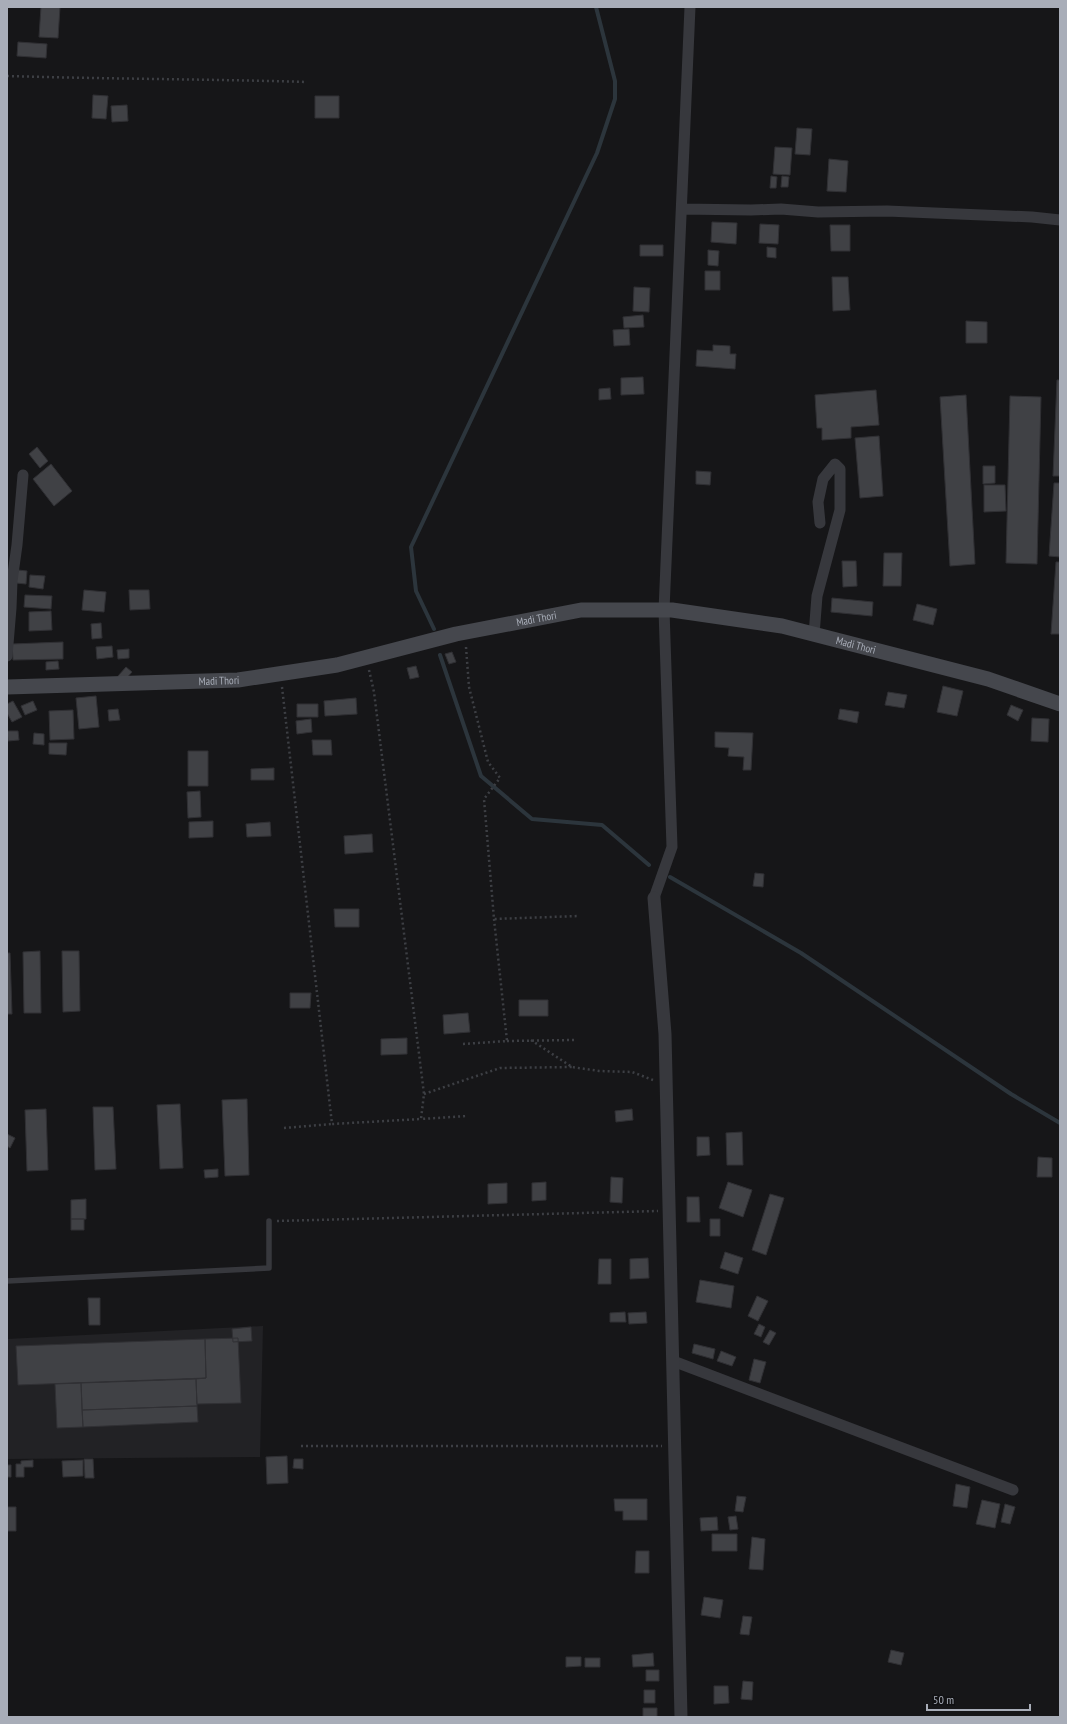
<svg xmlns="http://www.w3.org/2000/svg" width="1067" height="1724" font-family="'PT Sans Narrow',sans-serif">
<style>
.built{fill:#222225}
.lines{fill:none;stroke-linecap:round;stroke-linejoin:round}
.stream{stroke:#2c353c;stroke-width:4}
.building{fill:#404145;stroke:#303034}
.path{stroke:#3d3f44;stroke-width:2.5;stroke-dasharray:2 3;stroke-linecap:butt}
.service{stroke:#37383d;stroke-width:5.5}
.minor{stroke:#37383d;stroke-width:11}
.tertiary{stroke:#37383d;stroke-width:13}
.secondary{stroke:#45474d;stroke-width:15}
.labels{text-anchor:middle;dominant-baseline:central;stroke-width:3;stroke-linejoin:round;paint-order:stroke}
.street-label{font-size:11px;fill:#a8adb8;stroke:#111113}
</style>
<rect width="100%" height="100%" fill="#161618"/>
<path class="built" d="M263 1326 260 1457 7 1459V1339Z"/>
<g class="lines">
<path class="stream" d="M434 629 416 591 411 547 597 153 615 99V81L596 7
M440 655 481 776 532 819 602 825 649 865
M670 877 801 953 1011 1094 1060 1123"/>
</g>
<path class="building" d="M41 7H60L58 38 39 37Z
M18 42 47 44 46 58 17 56Z
M93 95 108 96 106 119 92 118Z
M315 96H339V118H315Z
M127 105 128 121 112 122 111 106Z
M797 128 812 129 810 155 795 154Z
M775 147 792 148 790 175 773 174Z
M829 159 848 161 846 192 827 191Z
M771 176 777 177 776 188H770Z
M782 176 789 177 788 187H781Z
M712 222 737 223 736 244 711 242Z
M760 224 779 225 778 244 759 243Z
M830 225H850V251H831Z
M640 245H663V256H640Z
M767 247 776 248V258L767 257Z
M708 250 719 251 718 266 708 265Z
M705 271H720V290H705Z
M832 277H848L850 310 833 311Z
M634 287 650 288 649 312 633 311Z
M643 315 644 327 624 328 623 317Z
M966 321 987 322V343H966Z
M629 329 630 345 614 346 613 330Z
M713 345 730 346V354H736L735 369 696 366 697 350 713 351Z
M643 377 644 394 621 395V378Z
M1057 380H1060V476H1053Z
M610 388 611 399 599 400V389Z
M876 390 879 425 851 427V438L822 440V428H817L815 395Z
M966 395 975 564 950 566 940 397Z
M1010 396 1041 397 1037 564 1006 563Z
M879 436 883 496 860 498 855 438Z
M37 447 48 461 40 468 29 454Z
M51 464 72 491 54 506 33 479Z
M983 466H995V483L983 484Z
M696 471 711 472 710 485 696 484Z
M1054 483H1060V557L1049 556Z
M984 485H1005L1006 511 984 512Z
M884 553H902L901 586H883Z
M842 561H856L857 586 843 587Z
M1056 562H1060V634H1051Z
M18 570 27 571 26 584 16 583Z
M30 575 45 576 43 589 29 587Z
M84 590 106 592 104 612 82 610Z
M129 590H149L150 609 130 610Z
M25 595 52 596 51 609 24 607Z
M832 598 873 602 872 616 831 612Z
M917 604 937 609 933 625 913 620Z
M51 611 52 630 29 631V612Z
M101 623 102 638 92 639 91 624Z
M63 642V659L13 660 12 644Z
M112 646 113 657 97 659 96 647Z
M129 649V658L118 659 117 650Z
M452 652 456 662 449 664 445 654Z
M58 661 59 669 46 670V662Z
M416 666 419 677 410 679 407 668Z
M126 667 132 672 124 681 118 676Z
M943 686 963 691 957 716 937 712Z
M888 692 907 695 904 708 885 705Z
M96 696 99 727 79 729 76 698Z
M356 698 357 714 325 716 324 701Z
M13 701 22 717 12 722 7 713V704Z
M33 701 37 710 25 715 21 706Z
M297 704H318V717H297Z
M1011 705 1023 710 1018 721 1007 715Z
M118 709 120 720 109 721 108 710Z
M840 709 859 712 857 723 838 719Z
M73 710 74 739 50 740 49 711Z
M1032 718 1049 719 1048 742 1031 741Z
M311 719 312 732 297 734 296 721Z
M7 731H18L19 740 8 741Z
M715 732 753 733 751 770H743L744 757 728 756 729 748 715 747Z
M34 733 44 734V745L33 744Z
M312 740H331L332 755H313Z
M49 743H67L66 755 49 754Z
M188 751H208V786H188Z
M274 768V780H251V769Z
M200 791 201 817 188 818 187 792Z
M213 821V837L189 838V822Z
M270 822 271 836 247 837 246 824Z
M372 834 373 852 345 854 344 836Z
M755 873 764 874 763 887 753 886Z
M334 909H359V927H335Z
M40 951 41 1013H24L23 952Z
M62 951H79L80 1011 63 1012Z
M7 953H10L12 1014H7Z
M290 993H311L310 1008H290Z
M519 1000H548V1016H519Z
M468 1013 470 1032 444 1034 443 1015Z
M407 1038V1054L381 1055V1039Z
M247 1099 249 1175 225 1176 222 1100Z
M180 1104 183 1168 160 1169 157 1105Z
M93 1107H113L116 1169 95 1170Z
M46 1109 48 1170 27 1171 25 1110Z
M632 1109 633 1120 616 1122 615 1111Z
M742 1132 743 1165H727L726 1133Z
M7 1134 15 1138 10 1148 7 1146Z
M697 1137H709L710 1155 697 1156Z
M1038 1157 1052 1158V1177H1037Z
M218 1169V1177L205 1178 204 1170Z
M611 1177 623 1178 622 1203 610 1202Z
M546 1182V1200L532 1201V1183Z
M728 1182 752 1190 743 1217 719 1208Z
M507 1183V1203L488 1204V1184Z
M770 1194 784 1198 766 1255 752 1250Z
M687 1197H699L700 1222H687Z
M86 1199V1219H71V1200Z
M71 1219H84V1230H71Z
M710 1219H720V1236H710Z
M725 1252 743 1258 738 1274 720 1268Z
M648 1258 649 1278 630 1279V1259Z
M599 1259H611V1284H598Z
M700 1280 734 1286 731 1308 696 1302Z
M757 1296 768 1301 758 1321 748 1316Z
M88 1298H100V1325H89Z
M625 1312 626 1322H610V1313Z
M646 1312 647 1323 629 1324 628 1313Z
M759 1324 765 1327 761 1337 754 1334Z
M251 1327 252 1341 233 1342 232 1329Z
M770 1330 776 1333 769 1345 763 1342Z
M238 1338 241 1403 197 1404 196 1379 206 1378 205 1339Z
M205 1339 206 1378 18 1385 16 1346Z
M694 1344 715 1349 713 1359 692 1353Z
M721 1351 736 1357 732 1366 717 1361Z
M754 1359 766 1362 760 1383 749 1380Z
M196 1379 197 1406 82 1410 81 1383Z
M81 1383 83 1427 57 1428 55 1384Z
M197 1406 198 1422 83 1427 82 1410Z
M287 1456 288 1483 267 1484 266 1457Z
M84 1459H93L94 1478H85Z
M294 1459H303V1469L293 1468Z
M33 1460V1467H24V1477H16V1464H21V1461Z
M83 1460V1476L63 1477 62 1461Z
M7 1465H11V1477H7Z
M956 1484 970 1487 967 1508 953 1506Z
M737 1496 746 1497 743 1512 735 1511Z
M614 1499H647V1520H623V1511H615Z
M982 1500 1000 1504 995 1528 976 1524Z
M1005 1504 1015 1507 1010 1524 1001 1522Z
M7 1507H16V1531H7Z
M736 1516 738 1529 730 1530 728 1517Z
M717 1517 718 1530 701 1531 700 1518Z
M712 1534H737V1551H712Z
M752 1537 765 1539 763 1570 749 1569Z
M636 1551H649V1573H635Z
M704 1597 723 1600 720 1618 701 1615Z
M743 1616 752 1617 749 1635 740 1634Z
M891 1650 904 1653 901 1665 888 1662Z
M653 1653 654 1666 633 1667 632 1655Z
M566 1657H581V1666L566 1667Z
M585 1658H600V1667H585Z
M646 1670H659V1681H646Z
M743 1681 753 1682 752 1700 741 1699Z
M714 1686H728L729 1703 714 1704Z
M644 1690H655V1703H644Z
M643 1708H657V1717H643Z"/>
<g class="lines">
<path class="path" d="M7 76C107 79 207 79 307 82
M466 647 469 687 488 762 500 778 484 799 494 919 579 916
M369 670 374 692 424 1094 421 1119 467 1116
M282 687 332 1124 421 1119
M531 1040 572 1067 599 1071 632 1072 653 1080
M507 1041 575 1040
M463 1044 507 1041 494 919
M424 1094 500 1068 572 1067
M284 1128 332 1124
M277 1221 658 1211
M301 1446H662"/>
<path class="service" d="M7 1281 269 1268V1221"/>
<path class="minor" d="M682 209 751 210 781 209 818 212 887 211 1032 217 1060 220
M814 635 817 596 840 510V469L835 464 823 479 818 502 820 523
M7 656 11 608 12 581 17 545 23 475
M654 898 672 847 664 610 690 7
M673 1361 1013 1490"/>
<path class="tertiary" d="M654 898 665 1034 681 1717"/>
<path class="secondary" id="s1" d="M7 687 238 680 337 665 456 634 581 610H672L782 626 988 679 1060 704"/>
</g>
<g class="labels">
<g class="street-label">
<text stroke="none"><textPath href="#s1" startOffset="536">Madi Thori</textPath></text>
<text stroke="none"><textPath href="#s1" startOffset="860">Madi Thori</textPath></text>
<text stroke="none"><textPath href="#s1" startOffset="212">Madi Thori</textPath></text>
</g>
</g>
<rect width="1067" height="1724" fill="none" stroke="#a8adb8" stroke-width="16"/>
<path d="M927 1704v6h103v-6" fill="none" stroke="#a8adb8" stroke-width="2"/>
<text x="933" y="1704" font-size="12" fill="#a8adb8" stroke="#111113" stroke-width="3" paint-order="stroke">50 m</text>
</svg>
